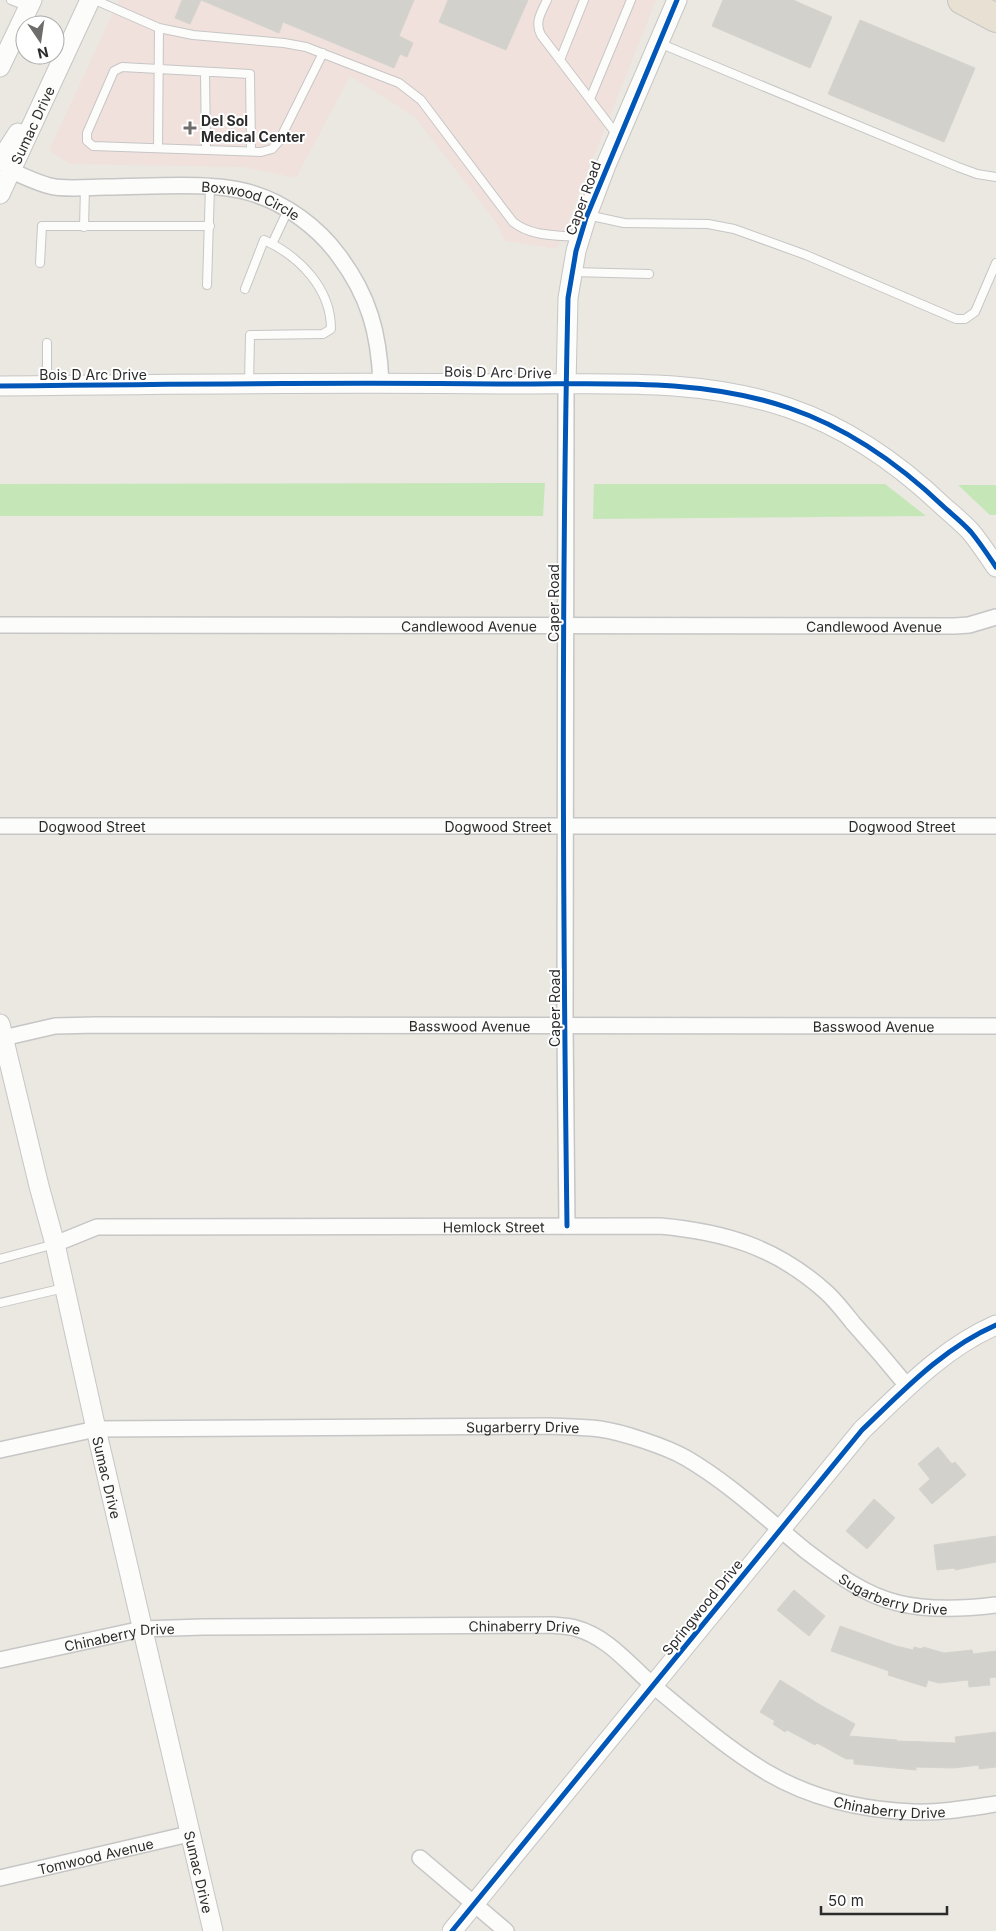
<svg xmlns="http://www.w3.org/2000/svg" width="996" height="1931" font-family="Inter,sans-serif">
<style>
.medical{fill:#f0e1dd}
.green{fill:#c5e7b8}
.building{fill:#d3d1cc;stroke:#d5d3cd}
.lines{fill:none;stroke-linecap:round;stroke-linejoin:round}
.service-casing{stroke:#c7c6c6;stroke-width:10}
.minor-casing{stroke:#c7c6c6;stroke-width:18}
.tertiary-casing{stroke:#c7c6c6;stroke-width:21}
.motorway-casing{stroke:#c5c5c2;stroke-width:30}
.service{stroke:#fcfcfa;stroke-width:8}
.minor{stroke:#fcfcfa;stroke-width:15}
.tertiary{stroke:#fcfcfa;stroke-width:19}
.motorway{stroke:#e9e0d4;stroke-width:28}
.cycleway-casing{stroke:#fff;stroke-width:8}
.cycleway{stroke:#0057b8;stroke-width:5}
.poi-dot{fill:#6e6d6b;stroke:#fff;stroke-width:2}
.labels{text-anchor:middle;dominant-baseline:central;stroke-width:4;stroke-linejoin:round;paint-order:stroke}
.poi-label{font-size:14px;font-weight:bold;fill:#2b2b2b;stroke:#fff;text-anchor:start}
.street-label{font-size:14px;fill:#2b2b2b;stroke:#fff}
</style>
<rect width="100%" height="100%" fill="#eae8e1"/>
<path class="medical" d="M119 0H656L557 249 505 241 497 224 415 117 350 76 296 178 243 167 70 164 49 150Z"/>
<path class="green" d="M545 483 543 516H0V484Z
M594 484H885L926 516 593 519Z
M958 485H996V515H990Z"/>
<path class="building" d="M182 0H201L190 24 175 18Z
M201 0H414L399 36 413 43 407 57 400 54 394 68 283 22 279 33Z
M448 0H528L506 50 439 22Z
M723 0H793L832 17 810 68 712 26Z
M860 20 975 68 944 142 828 94Z
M938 1447 952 1464 955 1462 966 1475 932 1504 919 1489 930 1479 918 1464Z
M874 1499 895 1518 867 1549 846 1531Z
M996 1536V1562L955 1570V1568L937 1570 934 1545Z
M794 1590 825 1616 809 1636 777 1610Z
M840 1626 896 1646 913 1650 914 1647 922 1649 923 1647 944 1653 972 1650 973 1654 996 1651V1677L989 1678 990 1685 969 1687 968 1680 939 1683 928 1680 926 1687 888 1675 889 1671 831 1651Z
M780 1680 822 1706 855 1724 849 1736 897 1740 896 1741 956 1743 955 1737 996 1732V1767L979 1769V1765L953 1768 916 1767V1770L854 1764V1759H846L817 1743 815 1745 787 1730 785 1732 773 1724 775 1721 760 1712Z"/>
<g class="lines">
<g class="service-casing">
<path id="service" d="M11 0 29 7
M95 0 159 28 193 35 284 43 306 47 399 83 421 100 513 222C532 237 556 235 580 237
M547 0C542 11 534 22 541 35L617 135
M659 43 958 167 977 174 996 177
M560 60 584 0
M205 72 206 148
M590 99 631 0
M158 148 159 28
M251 151 250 74 122 67 114 71 87 133V141L93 146 261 152 272 149 279 141 323 53
M587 215 624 223 708 224 734 229 806 255 956 319H965L975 312 996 263
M84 227 85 187
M272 244 288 210
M40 263 42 226H210
M572 272 649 274
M207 285 210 187
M245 289 264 240C299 256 331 288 331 329L323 334 250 335 249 384
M47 385V343
M0 1259 55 1244
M0 1303 64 1288"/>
</g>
<g class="minor-casing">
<g id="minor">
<path id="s1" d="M11 171C24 176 37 183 50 186 64 190 92 187 107 187 149 187 212 181 251 193 285 203 318 227 339 256 369 296 379 333 381 383"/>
<path d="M566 384 565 1026 567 1226"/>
<path id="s2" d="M0 625 955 626 969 625 996 617"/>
<path id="s3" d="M0 826H996"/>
<path id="s4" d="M3 1038 55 1026 96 1025 996 1026"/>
<path id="s5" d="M55 1244 97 1227 660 1226C725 1232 776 1247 826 1292 836 1301 845 1313 853 1323 872 1344 890 1365 908 1387"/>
<path id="s6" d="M0 1450 96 1429 550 1426C567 1427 583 1427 600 1429 622 1432 667 1447 686 1458 729 1483 767 1519 806 1551 834 1572 863 1595 898 1603 930 1611 964 1609 996 1605"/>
<path id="s7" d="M0 1660 142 1629 203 1627 552 1625C559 1626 568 1626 575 1628 609 1637 630 1666 656 1688 692 1718 728 1749 768 1773 811 1798 863 1810 913 1812 941 1813 969 1808 996 1804"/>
<path d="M420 1858 506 1931"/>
<path id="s8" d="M0 1878 189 1834"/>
</g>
</g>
<g class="tertiary-casing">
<g id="tertiary">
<path d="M0 67 32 0"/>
<path d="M0 161 18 133"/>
<path id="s9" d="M0 194 90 0"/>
<path d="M566 384 568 298 576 251 586 218 606 165 677 0"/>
<path d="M0 386C166 384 333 382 499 384 595 385 696 376 789 408 848 428 899 464 944 507 953 515 963 523 971 532 980 543 988 555 996 567"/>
<path id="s10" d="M0 1024 39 1186 55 1244 96 1429 213 1931"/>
<path d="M452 1931 862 1430C903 1391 943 1348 996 1325"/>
</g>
</g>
<g class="motorway-casing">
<path id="motorway" d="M962 0 996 18"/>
</g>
<use href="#service" class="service"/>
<use href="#minor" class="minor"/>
<use href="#tertiary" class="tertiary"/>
<use href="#motorway" class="motorway"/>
<g class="cycleway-casing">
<path id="cycleway" d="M0 386C166 384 333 382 499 384 595 385 696 376 789 408 848 428 899 464 944 507 953 515 963 523 971 532 980 543 988 555 996 567
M567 1226C563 917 561 607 568 298L576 251 586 218 677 0
M452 1931 862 1430C903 1391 943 1348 996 1325"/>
</g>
<use href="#cycleway" class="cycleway"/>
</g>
<path class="poi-dot" d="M187.5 120.5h5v5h5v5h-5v5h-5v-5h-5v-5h5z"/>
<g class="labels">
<g class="poi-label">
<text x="201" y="120">Del Sol<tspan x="201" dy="16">Medical Center</tspan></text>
</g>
<g class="street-label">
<text stroke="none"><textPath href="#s9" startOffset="76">Sumac Drive</textPath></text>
<text transform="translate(583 198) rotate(-70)">Caper Road</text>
<text stroke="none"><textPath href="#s1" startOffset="245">Boxwood Circle</textPath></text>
<text transform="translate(498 372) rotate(1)">Bois D Arc Drive</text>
<text x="93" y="374">Bois D Arc Drive</text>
<text transform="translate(553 603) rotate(-90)">Caper Road</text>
<text stroke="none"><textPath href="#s2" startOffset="469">Candlewood Avenue</textPath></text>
<text stroke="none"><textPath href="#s2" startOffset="874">Candlewood Avenue</textPath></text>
<text stroke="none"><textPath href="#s3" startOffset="902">Dogwood Street</textPath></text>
<text stroke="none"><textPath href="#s3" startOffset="92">Dogwood Street</textPath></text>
<text stroke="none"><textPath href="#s3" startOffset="498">Dogwood Street</textPath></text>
<text transform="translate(554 1008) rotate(-90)">Caper Road</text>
<text stroke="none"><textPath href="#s4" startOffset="468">Basswood Avenue</textPath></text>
<text stroke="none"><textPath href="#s4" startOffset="872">Basswood Avenue</textPath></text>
<text stroke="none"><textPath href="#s5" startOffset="442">Hemlock Street</textPath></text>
<text stroke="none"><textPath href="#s6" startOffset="525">Sugarberry Drive</textPath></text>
<text stroke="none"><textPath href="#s10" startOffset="466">Sumac Drive</textPath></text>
<text stroke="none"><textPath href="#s6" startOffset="945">Sugarberry Drive</textPath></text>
<text transform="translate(702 1607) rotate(-51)">Springwood Drive</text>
<text stroke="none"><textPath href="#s7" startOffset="528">Chinaberry Drive</textPath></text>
<text stroke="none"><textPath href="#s7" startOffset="122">Chinaberry Drive</textPath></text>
<text stroke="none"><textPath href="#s7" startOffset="949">Chinaberry Drive</textPath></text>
<text stroke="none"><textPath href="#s8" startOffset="98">Tomwood Avenue</textPath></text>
<text stroke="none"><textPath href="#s10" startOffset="871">Sumac Drive</textPath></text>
</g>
</g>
<g transform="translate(40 40) rotate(167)"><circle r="24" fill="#ffffff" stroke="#aaaaaa"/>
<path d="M0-4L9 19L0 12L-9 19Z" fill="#6e6d6b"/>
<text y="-8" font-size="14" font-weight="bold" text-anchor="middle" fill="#2b2b2b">N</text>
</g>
<path d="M821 1906v8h126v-8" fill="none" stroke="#2b2b2b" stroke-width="2.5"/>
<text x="828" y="1906" font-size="15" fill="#2b2b2b" stroke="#ffffff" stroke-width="4" paint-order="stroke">50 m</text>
</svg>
